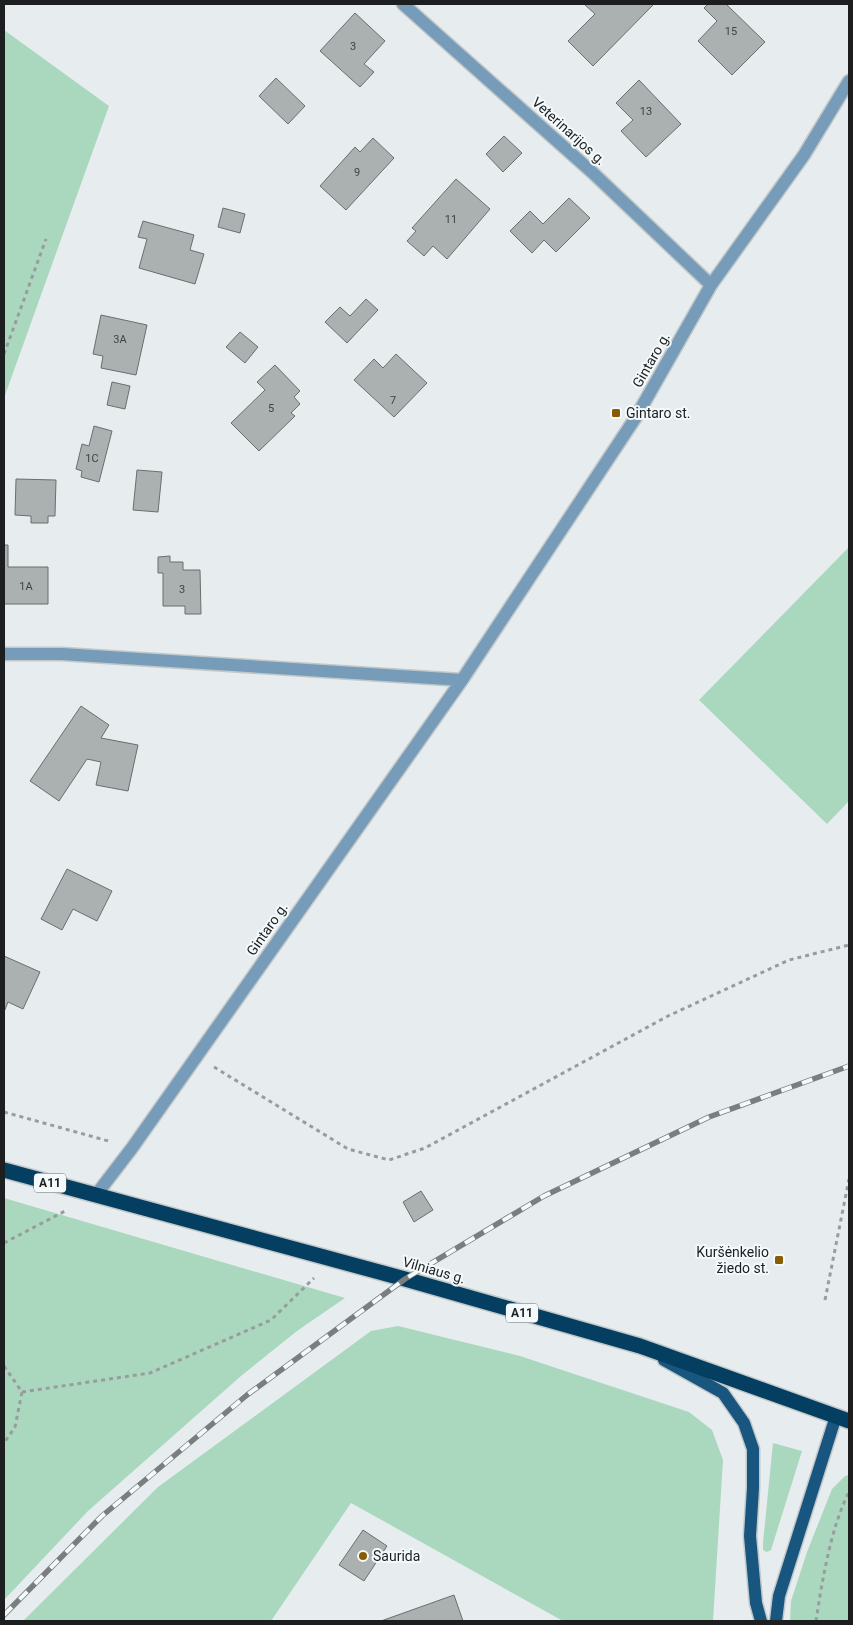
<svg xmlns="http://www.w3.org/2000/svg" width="853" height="1625" font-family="Roboto,sans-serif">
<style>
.green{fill:#aad8be}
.building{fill:#abb0b0;stroke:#696f6e}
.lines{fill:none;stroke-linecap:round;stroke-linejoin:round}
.minor-casing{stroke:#c2c8c9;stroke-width:15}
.major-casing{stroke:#c2c8c9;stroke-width:15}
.highway-casing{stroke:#c2c8c9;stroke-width:18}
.path{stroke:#989c9d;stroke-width:3;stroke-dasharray:4 4;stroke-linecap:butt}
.minor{stroke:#769cb9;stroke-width:12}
.major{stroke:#18567f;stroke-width:12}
.highway{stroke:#043e60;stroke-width:15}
.rail-casing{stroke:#7a7e7f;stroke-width:5.5}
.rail{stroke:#f4fafc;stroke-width:4;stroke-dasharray:11;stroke-linecap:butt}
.poi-dot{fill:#885d00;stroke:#f4fafc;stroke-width:2}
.labels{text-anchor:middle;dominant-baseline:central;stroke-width:4;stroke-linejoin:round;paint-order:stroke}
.number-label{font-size:11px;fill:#404243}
.shield{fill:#f4fafc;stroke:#5d6061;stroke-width:1}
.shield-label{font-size:12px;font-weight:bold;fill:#1c1e1f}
.street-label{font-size:14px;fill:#1c1e1f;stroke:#f4fafc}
.poi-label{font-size:14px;fill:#1c1e1f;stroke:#f4fafc;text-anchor:start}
</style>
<rect width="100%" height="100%" fill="#e7edee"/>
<path class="green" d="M4 30 109 106 4 398Z
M849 547V801L827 824 699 700Z
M4 1198 345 1298 297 1331 241 1376 88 1511 4 1600Z
M398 1326 520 1356 689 1412 712 1430 723 1460 713 1621H563L351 1503 271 1621H23L158 1487 371 1331Z
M773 1443 802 1451 771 1550 767 1552 763 1550V1543Z
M849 1475V1621H790L791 1601 807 1552 832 1489 845 1476Z"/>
<path class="building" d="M584 4H654L593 66 568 41 595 14Z
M708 4H726L765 42 732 75 698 41 717 21 704 8Z
M355 13 385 41 364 64 374 72 360 87 320 51Z
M276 78 305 106 288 124 259 96Z
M639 80 681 124 646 157 621 131 633 120 616 103Z
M504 136 522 153 503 172 486 154Z
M373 138 394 158 346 210 320 186 355 147 360 152Z
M456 179 490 209 447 259 433 246 424 256 407 241 416 231 412 228Z
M569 198 590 218 556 252 544 240 532 253 510 231 530 211 543 224Z
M223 208 245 214 240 233 218 227Z
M143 221 194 235 190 250 204 254 195 284 139 268 147 239 138 237Z
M366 299 378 310 347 343 325 322 340 307 350 316Z
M101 315 147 325 136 375 101 368 103 356 93 354Z
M240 332 258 347 245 363 226 347Z
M396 354 427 383 394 417 354 380 374 359 383 368Z
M275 365 300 391 294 397 300 404 291 413 295 416 259 451 231 423 265 390 257 382Z
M112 382 130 386 125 409 107 405Z
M94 426 112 431 99 482 81 477 82 471 76 469 82 444 89 446Z
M137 470 162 472 158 512 133 510Z
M16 479 56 480 55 516H48V523H31V516L15 515Z
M4 545H8V567H48V604H4Z
M170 556V562H183V570H200L201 614H185V606H163V573H158V557Z
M81 706 109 725 101 738 138 745 128 791 96 785 101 762 87 759 59 801 30 781Z
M67 869 112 891 97 921 73 909 62 930 41 919Z
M4 956 40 972 23 1009 8 1002 4 1012Z
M421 1191 433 1210 414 1222 403 1202Z
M363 1530 387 1546 364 1581 339 1565Z
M454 1595 463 1621H381Z"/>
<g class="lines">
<g class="minor-casing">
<path id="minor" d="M403 4 593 173 711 285
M4 654H62L462 680
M96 1195 132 1148 462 680 636 417 711 285 804 155 849 81"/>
</g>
<g class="major-casing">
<path id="major" d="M664 1360 723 1393 744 1423 753 1449V1488L750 1536 756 1603 761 1621
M776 1621 779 1596 836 1416"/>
</g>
<g class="highway-casing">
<path id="highway" d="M4 1170 405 1279 640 1346 849 1421"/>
</g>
<path class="path" d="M4 354 46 239
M214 1067 348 1149 389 1160 425 1148 668 1016 789 960 849 945
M4 1112 112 1142
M4 1243 67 1210
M825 1300 849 1179
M4 1366 22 1392 15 1427 4 1443
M22 1392 150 1373 271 1320 314 1278
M816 1621C822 1581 831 1527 849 1492"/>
<use href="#minor" class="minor"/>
<use href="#major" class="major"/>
<use href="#highway" class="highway"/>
<g class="rail-casing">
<path id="rail" d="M4 1615 102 1516 247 1395 405 1279 544 1196 709 1117 849 1066"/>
</g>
<use href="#rail" class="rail"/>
</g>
<g class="poi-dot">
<rect x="611" y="408" width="10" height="10" rx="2.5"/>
<rect x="774" y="1255" width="10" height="10" rx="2.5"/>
<circle cx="363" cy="1556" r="5"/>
</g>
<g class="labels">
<g class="number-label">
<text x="731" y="31">15</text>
<text x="353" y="46">3</text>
<text x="646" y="111">13</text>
<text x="357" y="172">9</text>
<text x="451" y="219">11</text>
<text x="120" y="339">3A</text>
<text x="393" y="400">7</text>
<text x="271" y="408">5</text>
<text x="92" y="458">1C</text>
<text x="26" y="586">1A</text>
<text x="182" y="589">3</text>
</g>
<g class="shield">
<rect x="34" y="1173.5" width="32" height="19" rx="4"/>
<rect x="506" y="1303.5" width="32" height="19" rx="4"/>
</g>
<g class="shield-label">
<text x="50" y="1183">A11</text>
<text x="522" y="1313">A11</text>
</g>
<g class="street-label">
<text transform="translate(569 131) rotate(42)">Veterinarijos g.</text>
<text transform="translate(651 360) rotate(-60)">Gintaro g.</text>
<text transform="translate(267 929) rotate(-55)">Gintaro g.</text>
<text transform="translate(434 1270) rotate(16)">Vilniaus g.</text>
</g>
<g class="poi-label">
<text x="626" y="413">Gintaro st.</text>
<text x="769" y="1252" text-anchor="end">Kuršėnkelio<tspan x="769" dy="16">žiedo st.</tspan></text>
<text x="373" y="1556">Saurida</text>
</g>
</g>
<rect width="853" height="1625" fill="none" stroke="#1c1e1f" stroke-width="10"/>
</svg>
